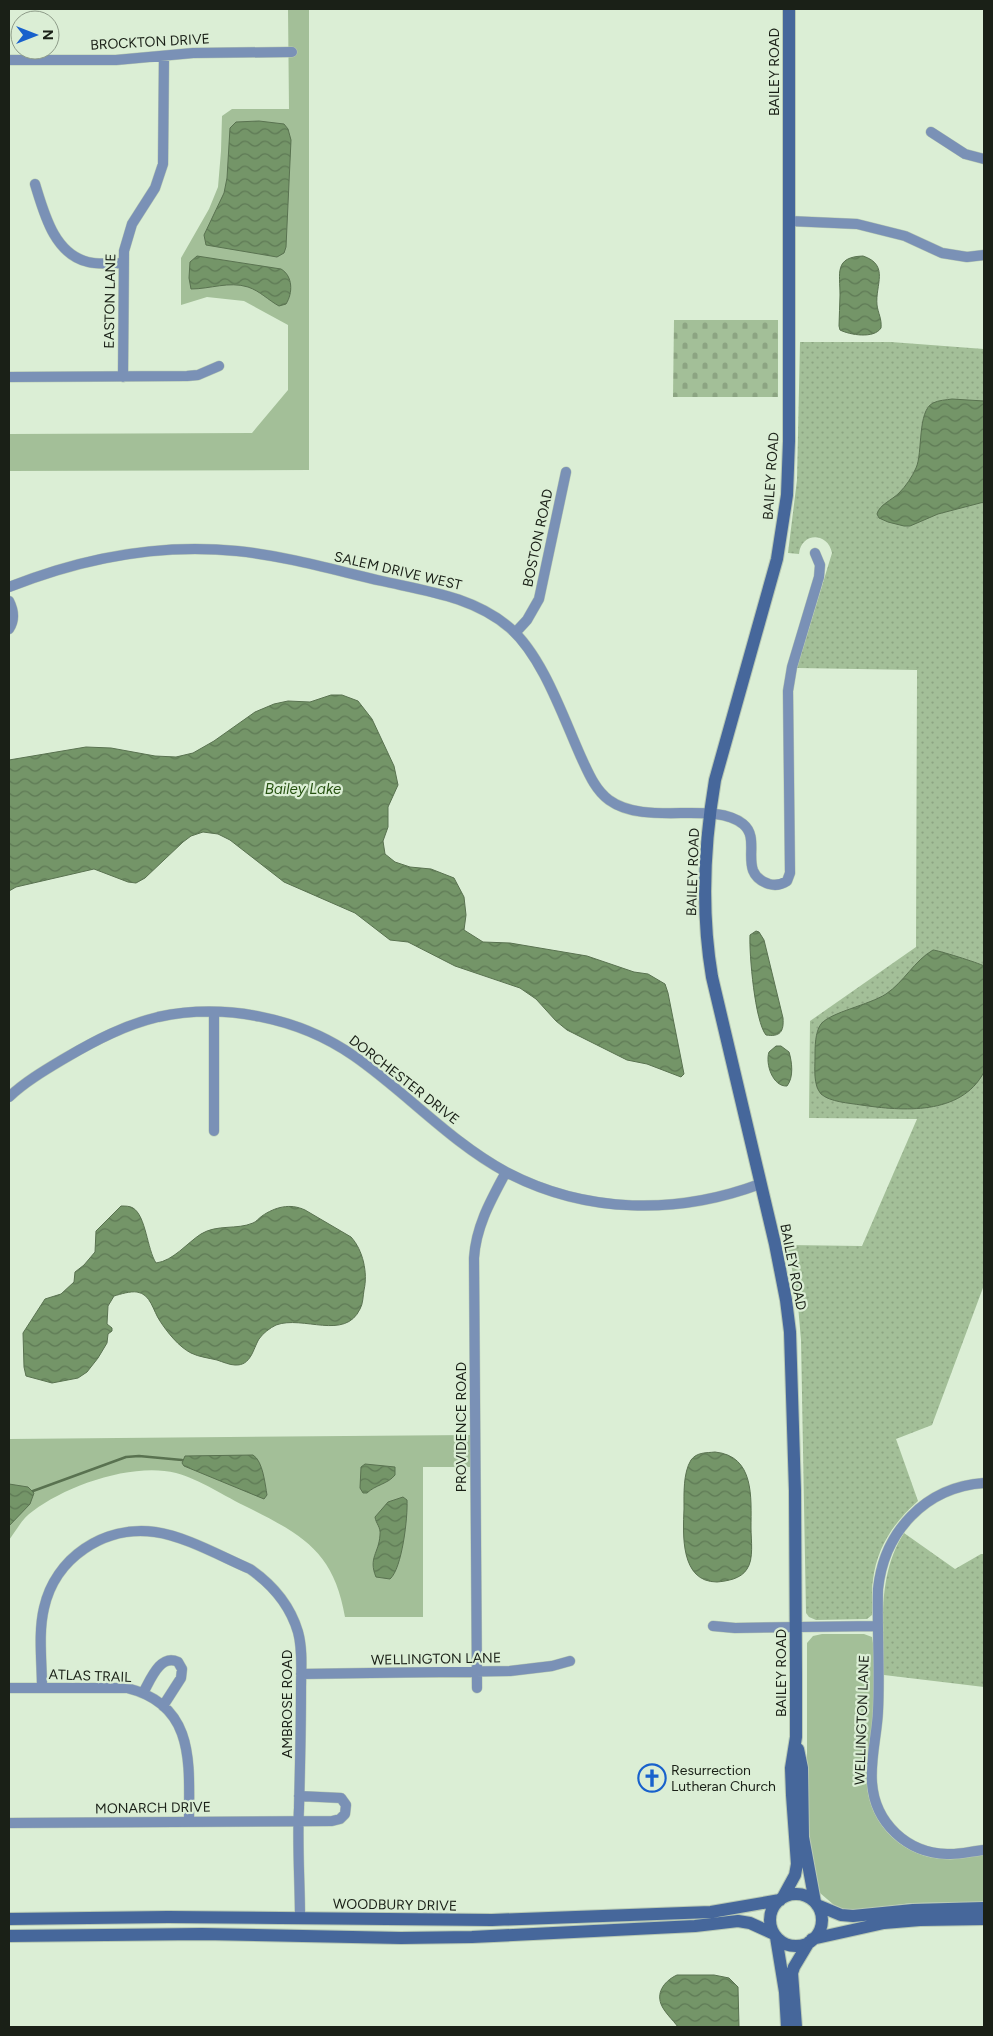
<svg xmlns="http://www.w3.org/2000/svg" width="993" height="2036" font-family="Figtree,sans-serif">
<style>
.grass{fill:url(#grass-dots)}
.cemetery{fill:url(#cemetery-stones)}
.green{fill:#a3bf98}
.water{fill:url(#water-waves);stroke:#597250}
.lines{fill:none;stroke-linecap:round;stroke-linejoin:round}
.stream{stroke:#597250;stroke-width:2.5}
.street-casing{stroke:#b8c9b3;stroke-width:11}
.secondary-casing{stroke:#b8c9b3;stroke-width:14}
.street{stroke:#7a91b6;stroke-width:10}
.secondary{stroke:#46679b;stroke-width:12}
.labels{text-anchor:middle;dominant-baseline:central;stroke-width:4.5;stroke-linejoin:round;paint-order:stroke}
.street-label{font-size:14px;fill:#1a2017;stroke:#dbeed5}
.poi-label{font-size:14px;fill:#1a2017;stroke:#dbeed5;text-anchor:start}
.water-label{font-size:15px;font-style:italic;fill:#275211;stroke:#dbeed5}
</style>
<defs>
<pattern id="grass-dots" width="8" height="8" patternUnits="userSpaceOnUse" patternTransform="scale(1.25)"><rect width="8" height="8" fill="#a3bf98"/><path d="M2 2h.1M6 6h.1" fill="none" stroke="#8ca482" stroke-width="1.8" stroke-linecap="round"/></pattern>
<pattern id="cemetery-stones" width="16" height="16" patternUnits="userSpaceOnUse" patternTransform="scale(1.25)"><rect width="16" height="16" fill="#a3bf98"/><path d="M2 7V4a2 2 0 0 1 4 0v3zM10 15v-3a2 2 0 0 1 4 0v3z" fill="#8ca482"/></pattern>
<pattern id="water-waves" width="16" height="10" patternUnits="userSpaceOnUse" patternTransform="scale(1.25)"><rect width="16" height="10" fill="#749568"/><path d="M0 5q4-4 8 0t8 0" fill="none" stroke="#5e7955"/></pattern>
</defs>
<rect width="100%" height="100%" fill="#dbeed5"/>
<path class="grass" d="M800 342H891L984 349V1285L932 1425 896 1439 918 1501C894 1522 877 1547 873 1580 871 1591 873 1603 872 1615L867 1619 816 1620 809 1617 806 1613 801 1340 797 1294 787 1245 862 1246 917 1119 809 1118 810 1021 916 947 917 670 797 668 832 553C828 532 801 532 799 554L788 553 797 480Z
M904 1533 955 1569 981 1554H984V1687L884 1675C883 1627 877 1575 904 1533Z"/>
<path class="cemetery" d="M674 320H778V397H673Z"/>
<path class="green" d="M288 9H309V470L9 471V434L252 433 288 390V325L244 301 207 297 181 305V258L209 209 218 187 221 151 222 116 232 109H289Z
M470 1435V1467H423V1617H345C334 1552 303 1535 247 1507 226 1497 199 1479 176 1473 134 1462 67 1485 33 1511 23 1517 16 1531 9 1540V1439Z
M822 1634H864L872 1637C878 1667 873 1717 870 1748 869 1760 866 1774 867 1786 871 1827 905 1858 946 1859 959 1860 972 1856 984 1854V1902L912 1903 848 1911 834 1905 820 1893 810 1860 807 1801V1643L813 1636Z"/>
<path class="water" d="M259 121 284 124 288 129 291 140 286 247 284 253 277 257 206 245 204 235 224 193 227 178 230 128 236 122Z
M197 256 281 269C293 276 293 293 286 304L279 306C268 300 260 291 248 287 229 281 210 289 191 289L189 278 190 262Z
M863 256C890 265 875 285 877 305 878 313 882 319 881 328 874 339 850 335 840 330L839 326C839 316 840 305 840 295 840 273 834 257 863 256Z
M952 399 984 401V502L938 514 910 526H904L888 522 879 518 877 514C879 505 892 500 899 493 906 486 912 477 916 468 923 453 917 411 933 403 939 400 946 400 952 399Z
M331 695H342L358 701 372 719 394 766 398 785 388 807V827L383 841 385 854 395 862 410 867 431 869 454 878 464 897 466 915 464 930 483 942 510 943 587 956 634 972 648 974 665 984 668 993 684 1074 681 1077 647 1064 627 1060 567 1030 556 1021 536 999 520 988 455 966 408 942 390 940 355 913 284 882 230 840 218 834 203 832 191 836 183 842 145 878 136 883 128 882 94 869 16 887 9 891V760L86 747 111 748 155 756 176 757 193 753 214 741 255 712 274 704 288 701 310 702Z
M756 931 759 932 764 940 783 1018C784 1032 780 1037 766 1035 755 1022 749 954 750 935Z
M933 950C937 950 979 963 984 966V1072C961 1116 902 1111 861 1105 849 1103 830 1102 821 1094 813 1085 815 1068 815 1057 815 1047 815 1032 821 1024 831 1012 869 1005 886 994 904 982 914 961 933 950Z
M776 1046H781L789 1052C792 1062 794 1077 787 1086 773 1087 765 1064 769 1052Z
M121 1206C125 1206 130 1206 133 1208 146 1216 147 1249 156 1263 173 1261 187 1243 201 1234 217 1224 237 1230 253 1223 256 1222 259 1218 262 1216 275 1207 290 1203 305 1210L351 1237C363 1250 368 1273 364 1290 363 1296 363 1304 360 1309 345 1341 303 1315 276 1325 270 1328 263 1333 259 1339 253 1349 251 1366 235 1365 230 1365 223 1362 217 1360 209 1358 199 1357 191 1353 179 1347 167 1332 160 1321 153 1311 151 1294 137 1292 130 1291 121 1294 114 1296L108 1306 107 1324 112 1328V1331L108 1334 107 1343 98 1358 87 1372 78 1378 52 1383 26 1376 24 1367 23 1333 45 1299 61 1294 74 1282 75 1272 84 1265 95 1252 96 1231Z
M715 1452C755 1456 751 1498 751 1528 751 1540 754 1559 747 1569 741 1579 727 1581 717 1582 680 1582 683 1534 684 1509 684 1494 683 1473 691 1460 697 1452 706 1453 715 1452Z
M253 1455C263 1461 265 1484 267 1495L264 1499 184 1466 182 1463 185 1456Z
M365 1464 395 1467V1475C388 1484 375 1485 367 1493H363L360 1488 361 1467Z
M9 1484 28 1487 34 1493 30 1504 9 1526Z
M403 1497 407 1500C408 1517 402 1569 390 1579L376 1577C368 1558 379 1553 380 1535 381 1527 376 1524 375 1517L388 1502Z
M677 1975H714L729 1978 738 1987 739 2027H678C673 2020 664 2012 661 2004 656 1991 666 1980 677 1975Z"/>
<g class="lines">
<path class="stream" d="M33 1491 126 1457 139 1456 182 1460"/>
<g class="street-casing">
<path id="street" d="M9 60H116L193 53 292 52
M931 132 965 154 984 159
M35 184C44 213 54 254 88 262 99 265 111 263 123 263
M789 221 857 224 905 236 942 253 967 257 984 255
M9 377 187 376 198 375 219 366
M123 377 124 251 132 224 155 188 163 164 164 56
M9 587C82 558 158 543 237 551 286 556 334 570 382 581 427 591 474 597 510 628 543 657 563 717 581 757 588 772 595 790 609 800 646 827 713 800 743 824 763 840 736 873 769 884 776 886 781 885 787 881L790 873 788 691 792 667 819 577 820 565 815 553
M9 601C14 611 15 620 9 629
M515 633 527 620 539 599 566 472
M214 1012V1131
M9 1097C26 1081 47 1069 67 1057 96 1040 125 1025 158 1017 224 1003 298 1017 354 1056 406 1092 449 1141 506 1172 586 1214 677 1215 760 1184
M984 1483C925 1487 884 1532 878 1589 877 1630 880 1671 878 1711 877 1735 870 1759 872 1783 875 1823 907 1853 947 1854 959 1855 972 1851 984 1850
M713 1626 735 1628 877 1626
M301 1674 510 1671 552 1666 570 1661
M9 1688H127C196 1705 189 1764 189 1821
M42 1688C42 1662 38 1633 44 1608 55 1558 104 1525 155 1532 185 1536 222 1557 250 1569 273 1585 290 1605 298 1632 303 1650 301 1670 301 1689 301 1729 300 1768 299 1808 297 1844 300 1882 300 1918
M477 1688 474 1258C476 1226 491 1200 506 1172
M143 1693C150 1681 160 1653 178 1662L182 1669 181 1678 163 1706
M9 1823 332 1821 340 1819 345 1814 346 1805 341 1798 299 1796"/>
</g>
<g class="secondary-casing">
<path id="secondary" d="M798 1749 802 1768 803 1837 815 1902
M770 1920a26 26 0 1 1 52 0a26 26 0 1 1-52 0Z
M783 1897 795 1875 797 1864 792 1795 791 1768 796 1737V1674L795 1491 790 1332 786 1300 775 1244 712 977C701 912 704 845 715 780L777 559 787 495 789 441V9
M817 1905 841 1915 853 1916 913 1910 984 1908
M9 1919 168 1917 492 1920 711 1912 780 1900
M9 1936 202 1934 401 1938 472 1937 695 1926 738 1921 750 1923 774 1934
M776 1937 785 1992 787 2027
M812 1939 884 1923 920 1920 984 1919
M796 2027 792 1973 794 1967 809 1942"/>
</g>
<use href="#street" class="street"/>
<use href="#secondary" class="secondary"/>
</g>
<defs>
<g id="church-ring" transform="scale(1.4375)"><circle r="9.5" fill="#dbeed5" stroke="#1861cc" stroke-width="1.5"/><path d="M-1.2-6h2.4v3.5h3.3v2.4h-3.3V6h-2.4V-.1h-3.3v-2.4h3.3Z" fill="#1861cc"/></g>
</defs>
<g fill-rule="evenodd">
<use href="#church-ring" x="652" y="1778"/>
</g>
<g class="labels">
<g class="street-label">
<text transform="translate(150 42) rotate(-3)">BROCKTON DRIVE</text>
<text transform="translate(774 72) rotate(-90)">BAILEY ROAD</text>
<text transform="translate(110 301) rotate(-89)">EASTON LANE</text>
<text transform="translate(771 476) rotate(-86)">BAILEY ROAD</text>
<text transform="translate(538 538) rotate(-78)">BOSTON ROAD</text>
<text transform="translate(398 571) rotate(13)">SALEM DRIVE WEST</text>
<text transform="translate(693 872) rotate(-88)">BAILEY ROAD</text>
<text transform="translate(404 1080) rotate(38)">DORCHESTER DRIVE</text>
<text transform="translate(793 1267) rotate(79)">BAILEY ROAD</text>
<text transform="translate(461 1427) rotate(-90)">PROVIDENCE ROAD</text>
<text transform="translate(436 1659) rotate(-1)">WELLINGTON LANE</text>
<text transform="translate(781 1673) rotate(-90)">BAILEY ROAD</text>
<text transform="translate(90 1676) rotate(2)">ATLAS TRAIL</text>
<text transform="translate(287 1704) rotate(-90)">AMBROSE ROAD</text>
<text transform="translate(862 1720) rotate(-88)">WELLINGTON LANE</text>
<text transform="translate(153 1808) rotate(-1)">MONARCH DRIVE</text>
<text transform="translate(395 1905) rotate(1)">WOODBURY DRIVE</text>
</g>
<g class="poi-label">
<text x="671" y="1770">Resurrection<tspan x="671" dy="16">Lutheran Church</tspan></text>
</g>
<g class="water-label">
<text x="303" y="789">Bailey Lake</text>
</g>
</g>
<rect width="993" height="2036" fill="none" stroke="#1a2017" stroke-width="20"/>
<g transform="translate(35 35) rotate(90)"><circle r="24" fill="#dbeed5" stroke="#8e9c89"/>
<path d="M0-4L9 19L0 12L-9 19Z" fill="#1861cc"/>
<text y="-8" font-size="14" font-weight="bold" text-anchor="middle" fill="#1a2017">N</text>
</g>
</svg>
